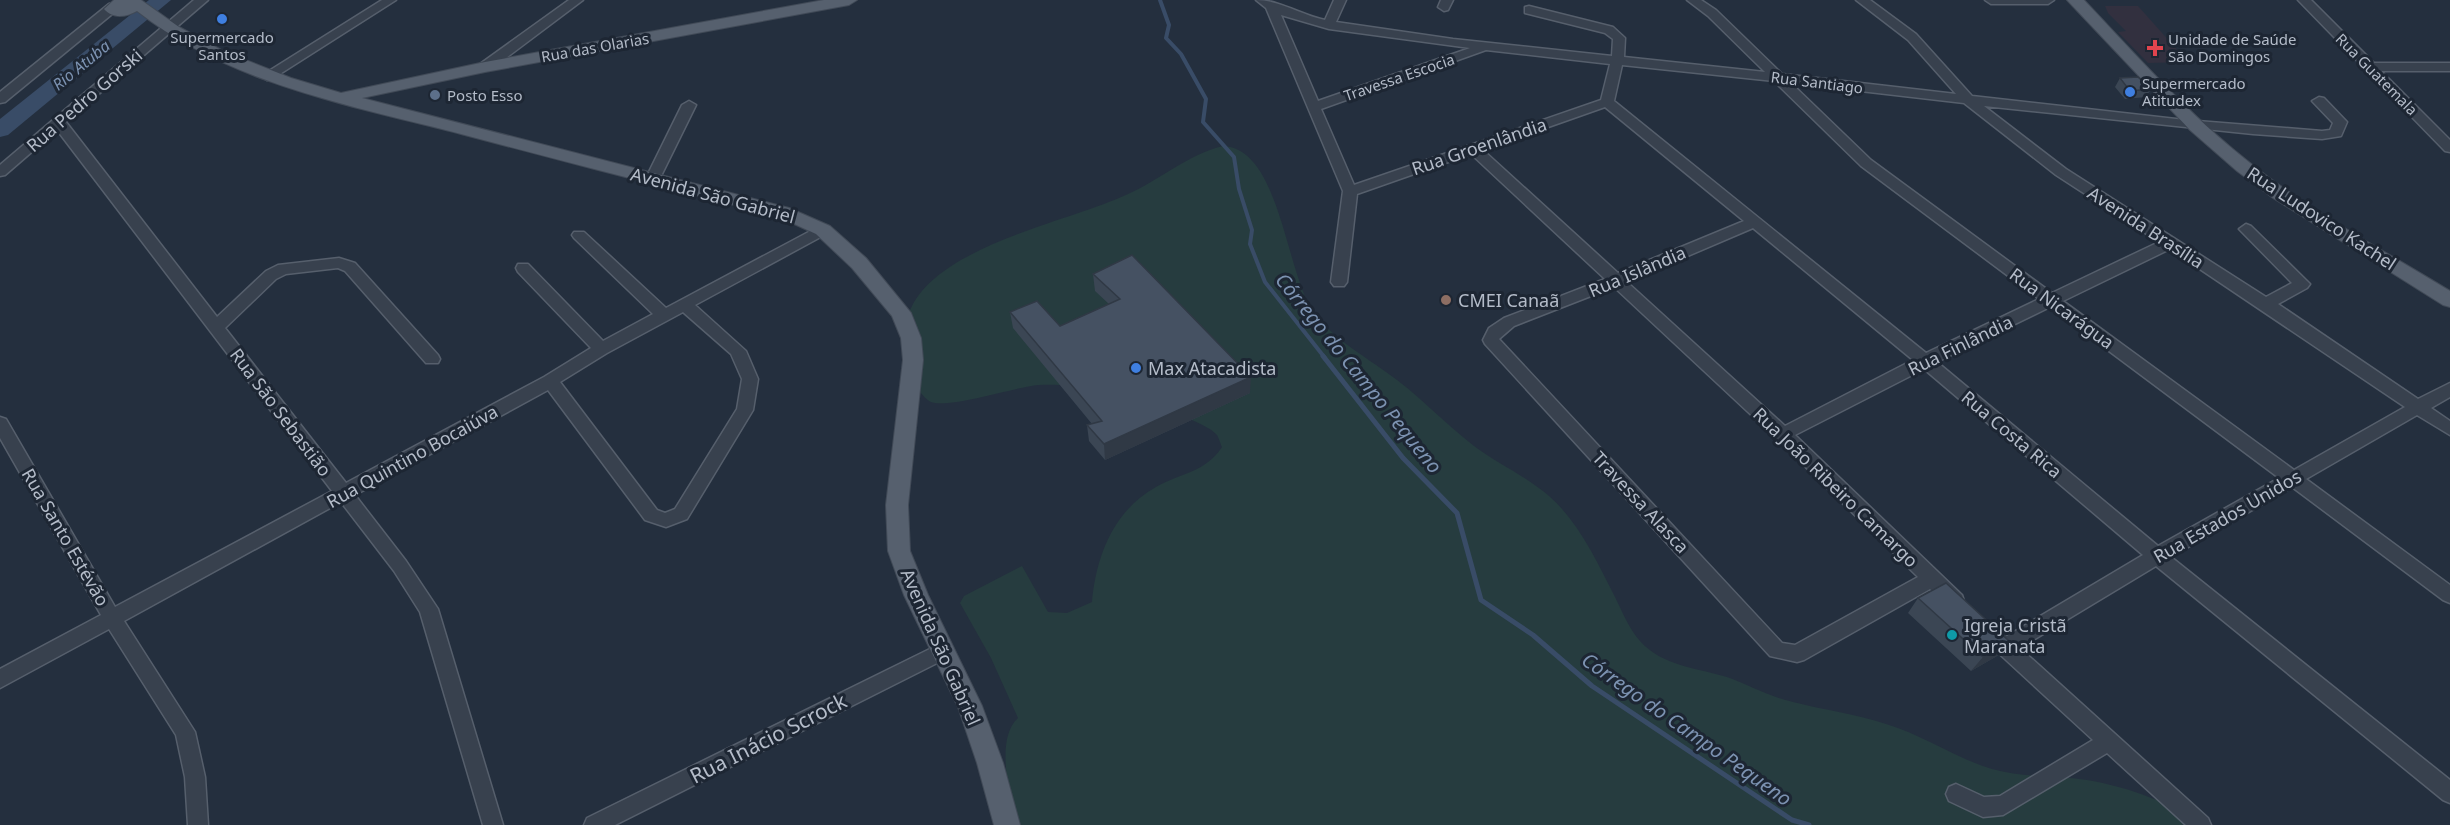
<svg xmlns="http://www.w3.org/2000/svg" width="2450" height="825" font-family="'Noto Sans',sans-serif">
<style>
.medical{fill:#32303f}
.green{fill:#263c3f}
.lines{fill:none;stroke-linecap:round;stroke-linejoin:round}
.stream-far1{stroke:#394c67;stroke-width:4}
.stream{stroke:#394c67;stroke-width:5}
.river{fill:#394c67;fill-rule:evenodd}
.minor-casing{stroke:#565f6c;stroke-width:3}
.major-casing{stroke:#414a57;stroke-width:2}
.minor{fill:#38414e;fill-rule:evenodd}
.major{fill:#56606e;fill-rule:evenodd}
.wall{fill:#3b4654}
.shaded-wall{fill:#303945}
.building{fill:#455162;stroke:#303945;stroke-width:1.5}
.shop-dot{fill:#3f7fe0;stroke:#1d2633;stroke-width:2}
.health-dot{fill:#e0444e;stroke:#1d2633;stroke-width:2}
.service-dot{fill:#5c6f8a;stroke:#1d2633;stroke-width:2}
.education-dot{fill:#8d6e63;stroke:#1d2633;stroke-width:2}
.culture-dot{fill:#0f9aa8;stroke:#1d2633;stroke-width:2}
.labels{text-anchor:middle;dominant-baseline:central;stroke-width:6;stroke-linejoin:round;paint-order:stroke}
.far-poi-label{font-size:15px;fill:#b4bcc9;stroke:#1d2633;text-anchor:start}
.far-street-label{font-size:15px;fill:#b4bcc9;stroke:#1d2633}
.far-water-label{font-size:16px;font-style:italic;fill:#7c92b1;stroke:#1d2633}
.street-label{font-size:18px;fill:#b4bcc9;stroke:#1d2633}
.poi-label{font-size:18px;fill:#b4bcc9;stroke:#1d2633;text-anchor:start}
.water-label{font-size:20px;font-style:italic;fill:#7c92b1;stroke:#1d2633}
.near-street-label{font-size:21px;fill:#b4bcc9;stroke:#1d2633}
</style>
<rect width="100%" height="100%" fill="#242f3e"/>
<path class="medical" d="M2105 6H2138L2188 62 2148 63 2118 32 2126 31 2108 13Z"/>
<path class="green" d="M1223 146C1280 148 1286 273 1313 311 1332 338 1360 353 1386 372 1418 394 1444 423 1474 446 1498 464 1526 476 1549 496 1579 522 1597 562 1615 597 1622 611 1629 629 1640 641 1662 666 1697 668 1727 677 1749 685 1770 697 1793 702 1824 710 1856 714 1886 724 1923 735 1955 758 1992 769 2023 778 2055 775 2087 780 2133 788 2166 802 2206 825H1012C1012 795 994 740 1018 718L991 658 960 603 964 596 1022 566 1048 612 1067 613 1092 602C1096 556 1114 510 1156 487 1181 473 1206 472 1222 447 1220 443 1219 437 1216 434 1199 416 1115 395 1088 389 1074 385 1053 384 1038 385 1016 387 947 409 931 402 928 401 921 394 919 390 916 385 906 324 906 318 907 314 911 309 912 306 943 245 1067 222 1126 195 1160 180 1187 155 1223 146Z"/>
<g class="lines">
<path class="stream-far1" d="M1160 0 1169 25 1166 38 1181 54 1206 99 1203 122 1234 157 1239 189 1252 230 1250 244 1265 282 1325 358"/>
<path class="stream" d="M1323 356 1403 458 1457 513 1481 600 1533 635 1592 686 1792 820 1809 825"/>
<path class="river" d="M149 0H171L8 135 0 137V119Z"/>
<g class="minor-casing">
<path id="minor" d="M194 0H208L66 122 217 317 266 271 278 265 339 258 355 263 438 355 440 359 438 363H426L345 271 338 268 286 274 276 279 225 328 346 483 544 377 591 348 518 272 516 268 518 264H528L603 341 653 314 574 238 572 235 574 232H584L666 308 818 227 823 225 830 230 828 233 695 305 746 351 758 379 753 410 687 519 666 527 645 520 548 390 355 495 406 561 438 609 503 825H483L420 612 394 571 341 502 124 621 195 732 205 777 208 825H188L185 777 176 735 109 629 0 688V669L101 615 0 438V417L6 419 115 607 332 491 57 130 5 175 0 176V165ZM683 312 731 354 742 379 737 409 675 509 665 513 657 510 560 382 607 353Z
M382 0H396L272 79 267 80 261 76Z
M569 0H583L490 70H480L479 67 480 64Z
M1256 0C1279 0 1302 15 1325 20L1334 0H1346L1336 22 1453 39 1612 56 1613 39 1605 33 1525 13V7L1529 6 1613 27 1625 38 1624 57 1765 72 1708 16 1687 0H1701L1716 10 1782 74 1956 94 1908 40 1856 0H1870L1916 34 1972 96 2185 120 2322 131 2330 130 2333 123 2312 101 2319 97 2324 98 2347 122 2341 136 2322 139 2253 134 1984 106 2066 169 2266 297 2292 283 2239 229 2246 224 2251 226 2310 284 2307 288 2278 304 2418 399 2450 383V397L2431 408 2450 421V435L2417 415 2306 479 2450 585V603L2443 600 2292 487 2171 557 2450 780V803L2443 800 2156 566 2020 648 2208 818 2211 825H2186L2107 753 2003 815 1983 817 1949 801 1946 794 1949 787 1956 784 1984 797 2000 796 2093 740 1981 637 1979 631 1981 625C1993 621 1998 629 2007 636L2143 555 1924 369 1795 435 1962 595 1964 601 1962 607C1948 611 1939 597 1930 589L1804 660 1797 662 1770 656 1485 344 1483 340 1489 328 1504 318 1605 279 1471 154 1357 194 1347 282 1344 286H1334L1331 282 1343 191 1266 8ZM1281 15 1329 29 1470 48 1318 101ZM1486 50 1610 64 1601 100 1354 185 1321 109ZM1622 65 1774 81 1861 166 2039 299 1926 353 1614 101ZM1791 83 1964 103 2056 175 2159 242 2052 293 1871 160ZM1605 107 1744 221 1618 273 1483 150ZM1753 228 1913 360 1785 426 1627 282ZM2170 249 2405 407 2294 470 2063 301ZM1614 287 1777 439 1918 577 1795 645 1782 643 1499 339 1514 326ZM2050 307 2279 478 2158 546 1937 362Z
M1441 0H1453L1448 10 1444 11 1438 7Z
M1985 0H2054L2048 4H1991Z
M2298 0H2311L2374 63H2450V71H2381L2450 140V152L2445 151Z
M113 3 117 4V10L5 102 0 103V92L109 4Z
M689 101 696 105 660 178 658 181H648L646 178 682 105Z
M942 643 949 645 952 651 949 657 615 825H584L587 818Z"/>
</g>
<g class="major-casing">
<path id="major" d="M114 0H141L179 27 223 51 291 78 341 93 485 62 824 0H857L849 5 485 72 362 98 789 208 830 226 866 258 911 313 921 338 923 360 908 505 910 551 928 595 982 706 1003 763 1020 825H994L977 763 958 707 904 595 888 551 886 505 903 360 901 338 892 316 852 268 816 234 777 216C672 189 566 162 461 134 349 105 230 84 137 11 126 17 113 19 104 9Z
M2067 0H2084C2137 56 2189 115 2250 163 2311 212 2383 250 2450 291V307L2443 305 2273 198 2237 171 2190 130Z"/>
</g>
<use href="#minor" class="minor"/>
<use href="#major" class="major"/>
</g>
<path class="wall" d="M2120 78 2151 89 2146 97 2125 99 2115 87Z
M1093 274 1250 393 1105 460 1089 441 1087 425 1092 424 1013 328 1010 312 1060 326 1109 304 1095 291Z
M1918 598 2009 641 1997 656 1971 671 1908 613Z"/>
<path class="shaded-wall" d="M1251 377 1250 393 1105 460 1104 444Z
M2009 641 1997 656 1971 671 1983 657Z"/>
<path class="building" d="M2138 77 2151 89 2130 91 2120 78Z
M1132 255 1251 377 1104 444 1087 425 1102 421 1010 312 1037 301 1060 326 1120 299 1093 274Z
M1946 583 2009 641 1983 657 1918 598Z"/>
<g class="shop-dot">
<circle cx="222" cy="19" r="6"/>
<circle cx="2130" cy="92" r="6"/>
<circle cx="1136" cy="368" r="6"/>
</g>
<path class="health-dot" d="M2152 39h6v6h6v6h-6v6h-6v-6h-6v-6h6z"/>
<circle class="service-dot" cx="435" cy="95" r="6"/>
<circle class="education-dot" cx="1446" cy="300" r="6"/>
<circle class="culture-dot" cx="1952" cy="635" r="6"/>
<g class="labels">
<g class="far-poi-label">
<text x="222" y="37" text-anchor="middle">Supermercado<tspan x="222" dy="17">Santos</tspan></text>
<text x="2168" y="39">Unidade de Saúde<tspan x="2168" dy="17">São Domingos</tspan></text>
<text x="2142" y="83">Supermercado<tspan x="2142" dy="17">Atitudex</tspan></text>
<text x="447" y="95">Posto Esso</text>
</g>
<g class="far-street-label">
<text transform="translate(595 47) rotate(-10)">Rua das Olarias</text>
<text transform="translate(2377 74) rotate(45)">Rua Guatemala</text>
<text transform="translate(1399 77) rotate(-19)">Travessa Escocia</text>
<text transform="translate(1817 82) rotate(7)">Rua Santiago</text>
</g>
<g class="far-water-label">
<text transform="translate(81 65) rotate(-39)">Rio Atuba</text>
</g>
<g class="street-label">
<text transform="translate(84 100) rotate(-41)">Rua Pedro Gorski</text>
<text transform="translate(1479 146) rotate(-19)">Rua Groenlândia</text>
<text transform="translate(713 195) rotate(15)">Avenida São Gabriel</text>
<text transform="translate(2322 218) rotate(33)">Rua Ludovico Kachel</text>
<text transform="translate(2146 227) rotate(33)">Avenida Brasília</text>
<text transform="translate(1637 271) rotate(-23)">Rua Islândia</text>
<text transform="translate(2062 308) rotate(36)">Rua Nicarágua</text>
<text transform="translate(1960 345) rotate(-26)">Rua Finlândia</text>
<text transform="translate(281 412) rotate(53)">Rua São Sebastião</text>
<text transform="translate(2012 434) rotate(40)">Rua Costa Rica</text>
<text transform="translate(412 456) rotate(-29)">Rua Quintino Bocaiúva</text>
<text transform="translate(1836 487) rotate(44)">Rua João Ribeiro Camargo</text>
<text transform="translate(1641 502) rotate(47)">Travessa Alasca</text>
<text transform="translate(2227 516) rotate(-30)">Rua Estados Unidos</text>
<text transform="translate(66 537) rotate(60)">Rua Santo Estévão</text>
<text transform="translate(941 647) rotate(66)">Avenida São Gabriel</text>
</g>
<g class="poi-label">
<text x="1458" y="300">CMEI Canaã</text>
<text x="1148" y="368">Max Atacadista</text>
<text x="1964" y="625">Igreja Cristã<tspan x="1964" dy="21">Maranata</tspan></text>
</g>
<g class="water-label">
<text transform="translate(1359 373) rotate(51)">Córrego do Campo Pequeno</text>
<text transform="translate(1687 729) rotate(35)">Córrego do Campo Pequeno</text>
</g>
<g class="near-street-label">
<text transform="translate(768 738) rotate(-27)">Rua Inácio Scrock</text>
</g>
</g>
</svg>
